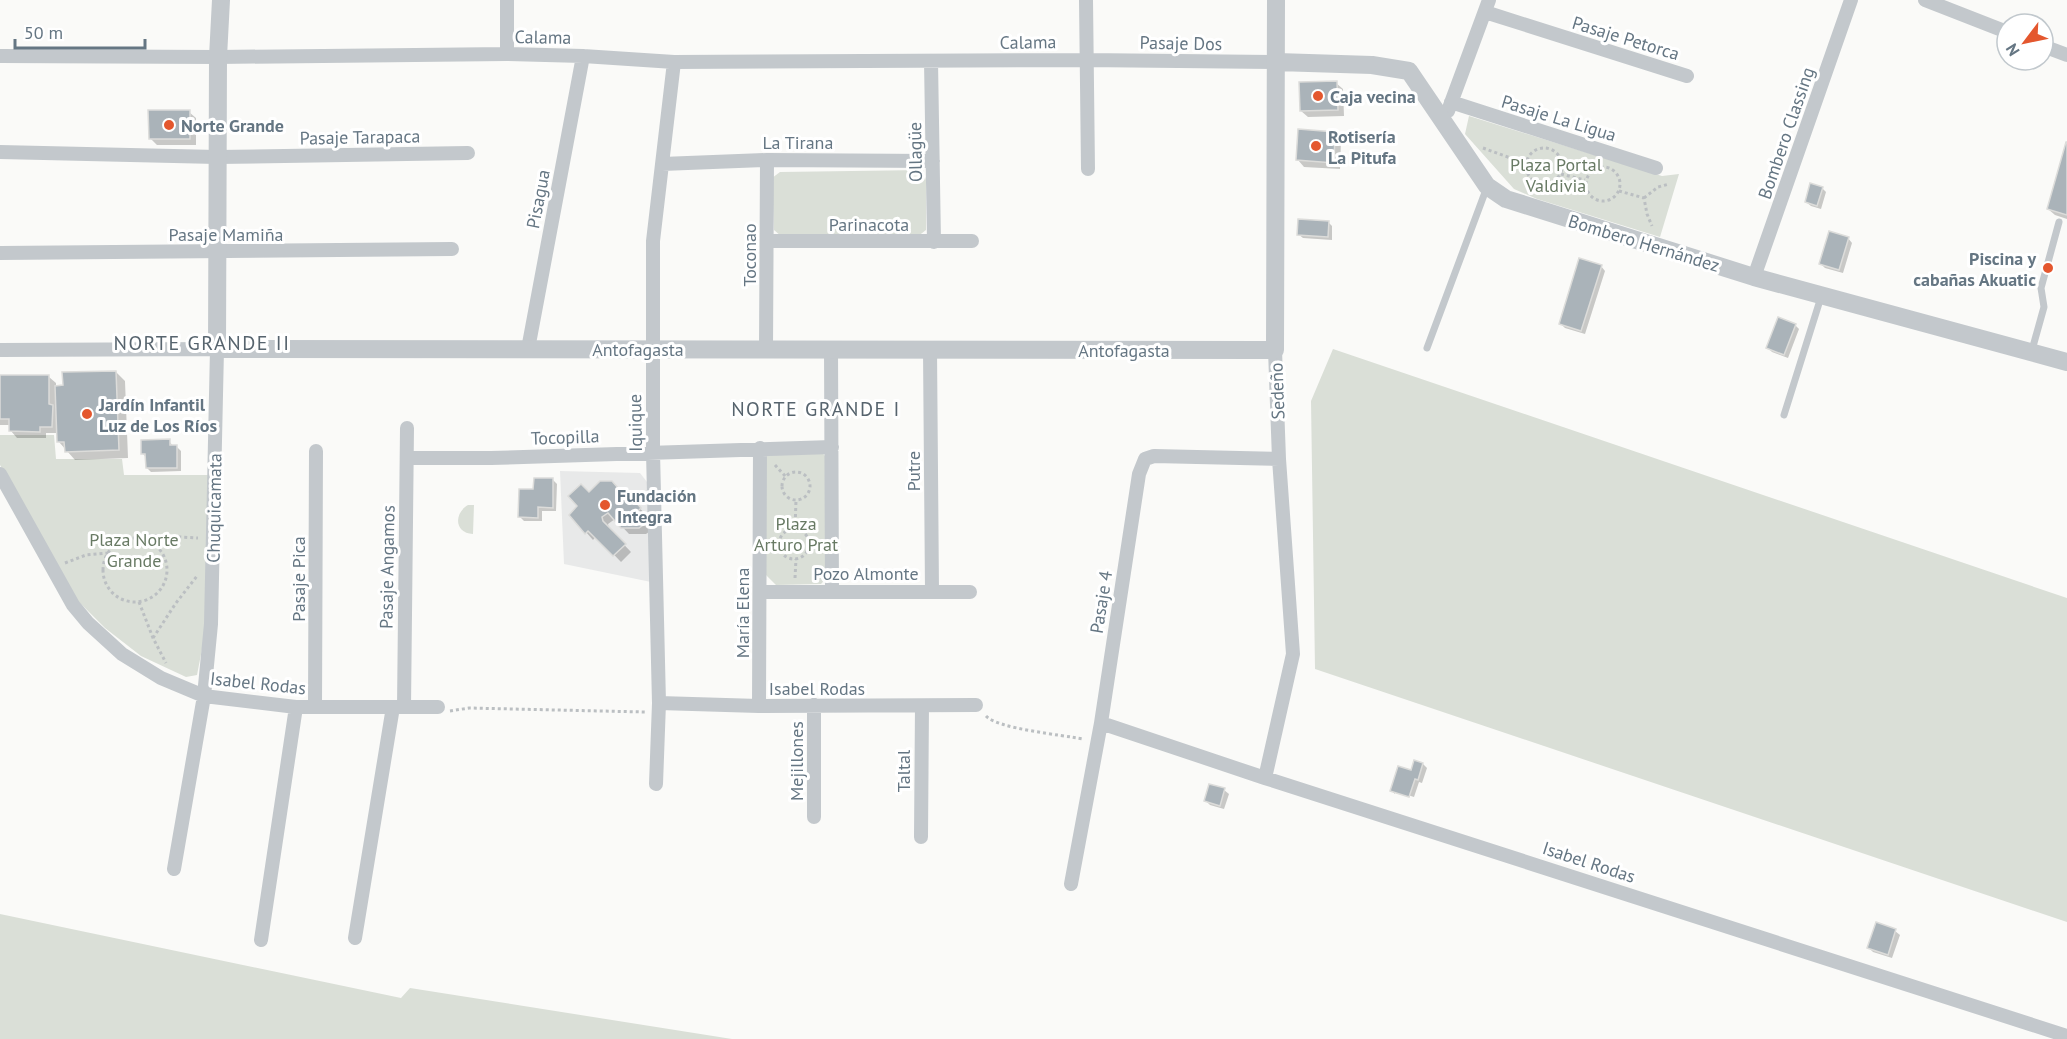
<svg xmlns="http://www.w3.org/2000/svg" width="2067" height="1039" font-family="'PT Sans',sans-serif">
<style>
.built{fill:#e8e9e9}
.green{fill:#dadfd7}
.shadow{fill:#0003}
.building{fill:#aab3b9;stroke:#dcdcda;stroke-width:1.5}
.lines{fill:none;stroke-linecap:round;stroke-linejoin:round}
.path{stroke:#bbbfc2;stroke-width:3;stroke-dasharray:3 3;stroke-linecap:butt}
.service{stroke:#c3c8cc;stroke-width:7}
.minor{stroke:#c3c8cc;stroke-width:14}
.tertiary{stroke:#c3c8cc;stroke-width:18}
.poi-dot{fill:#e4572e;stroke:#fff;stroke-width:2}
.labels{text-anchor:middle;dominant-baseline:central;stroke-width:6;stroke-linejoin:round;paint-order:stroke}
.street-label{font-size:18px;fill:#657683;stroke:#fff}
.poi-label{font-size:18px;font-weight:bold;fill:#657683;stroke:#fff;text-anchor:start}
.park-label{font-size:18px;fill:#687a64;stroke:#fff}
.neighbourhood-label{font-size:20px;letter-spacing:1.5px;fill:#57646e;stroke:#fff}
</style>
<rect width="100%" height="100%" fill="#fafaf8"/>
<path class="built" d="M560 471 640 473 647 482 651 582 564 564Z"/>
<path class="green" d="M1469 116 1662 176 1679 174 1660 237 1537 199 1514 189 1465 134Z
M923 170 926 180V230L917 237 781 236 774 230 772 178 780 172Z
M1333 349 2067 598V922L1315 669 1311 401Z
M0 435H54L56 459H122L124 475H209V613L197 675 186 677 141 656 105 628 75 598 0 465Z
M772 451H821L825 456 828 576 821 584 776 585 766 575 765 458Z
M468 505H474L473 534C454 533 454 513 468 505Z
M0 914 401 998 410 988 732 1039H0Z"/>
<path class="shadow" d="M1336 83 1343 89 1344 116 1308 117 1301 111Z
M189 112 196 118V145H157L150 138Z
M1335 133 1341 140 1340 169 1304 167 1298 160Z
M2067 145V219L2055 215 2048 209Z
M1822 188 1826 192 1821 209 1811 206 1806 202Z
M1328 222 1332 226V240L1303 238 1298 234Z
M1848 238 1852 243 1843 273 1825 268 1820 263Z
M1601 266 1605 271 1585 334 1565 328 1560 323Z
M1795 325 1799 329 1788 358 1772 352 1768 348Z
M116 372 125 381 128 458 75 460 59 442 58 433H46V438H17L11 431V425H0V406L49 377 56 383V387Z
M169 441 173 446H176L181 451V471L151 472 147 468V458L143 454Z
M553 480 557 484 556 511H542V521H524L520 517 535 490Z
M589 494 631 505 634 502 647 516 644 518 650 525 649 532 646 534H629L615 519 608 524 609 529 631 552 621 562 596 536 593 540 571 515Z
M1423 764 1427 768 1422 783 1419 782 1414 797 1395 791V794L1392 791Z
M1224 790 1229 794 1224 809 1210 805 1206 801Z
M1895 931 1900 935 1892 958 1873 952 1869 948Z"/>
<path class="building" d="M1337 81 1338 110 1300 111 1299 82Z
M148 110H190V139H149Z
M1298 129 1335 132 1334 163 1296 160Z
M2066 142H2067V215L2047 209Z
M1810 183 1823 187 1817 206 1805 202Z
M1298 219 1329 221 1328 237 1297 235Z
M1829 231 1849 237 1839 270 1819 264Z
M1579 258 1602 265 1581 331 1559 324Z
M1778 317 1796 324 1784 355 1766 348Z
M116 371 119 450 65 452 64 442H57L55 386 63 385 62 372Z
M0 375H49V404L53 405 52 427H40V432L9 431V419H0Z
M170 439V445H177V468H146L145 454H141V440Z
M534 478H553V508L538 507V518L518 517 519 489H533Z
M600 481H612L631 503 634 500 641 508 638 511 644 517 643 525 639 528H621L608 513 602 517 603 521 626 544 613 556 588 531 585 534 569 515 577 506 568 496 581 484 589 492Z
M1414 760 1423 763 1418 780 1415 779 1409 797 1390 791 1398 766 1411 770Z
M1209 784 1225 788 1220 806 1204 801Z
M1876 922 1896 929 1888 955 1867 948Z"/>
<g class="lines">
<path class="path" d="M1483 148 1527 164
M1526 166a18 18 0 1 1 36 0a18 18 0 1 1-36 0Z
M1586 184a17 17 0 1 1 34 0a17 17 0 1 1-34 0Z
M1561 174 1585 180
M1619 191 1644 198 1647 214 1652 226
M1644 198 1658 187 1669 184
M775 465 786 477
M782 486a14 14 0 1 1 28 0a14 14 0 1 1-28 0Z
M795 529 796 500
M779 544a15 15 0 1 1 30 0a15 15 0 1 1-30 0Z
M137 538 143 535 198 538
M103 570a32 32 0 1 1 64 0a32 32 0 1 1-64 0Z
M65 563 86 555 108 553
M795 578 796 559
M139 602 153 638 166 663
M153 638 176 603 197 576
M450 711 469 708 645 712
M986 716C998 729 1063 735 1083 739"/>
<path class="service" d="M1427 348 1487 187
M2032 350 2044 307 2041 288 2059 222
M1784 415 1821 297"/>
<path class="minor" d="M507 0V54
M1086 0 1088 169
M1925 0 2007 32
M1485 12 1687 76
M2043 46 2067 55
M0 56 218 57 507 54 583 56 674 62 1085 60 1277 62
M931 61 934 242
M1451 102 1656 168
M1448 111 1489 0
M0 152 217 157 468 153
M662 164 767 160 933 161
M767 241H972
M0 253 452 249
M1754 277 1851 0
M528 349 583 56
M831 349 832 591
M0 350 217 349 211 624 204 696 174 869
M766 350 767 160
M930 350 932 591
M407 458H491L832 447
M0 474 73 605 88 623 122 654 161 678 204 696 296 707H438
M761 592H970
M659 703 759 706 976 705
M814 705V817
M759 706 760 448
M315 707 316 451
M404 707 407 428
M1101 723 1265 778 2067 1036
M1265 778 1293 654 1279 459 1275 350
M656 784 659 703 653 452V241L674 62
M921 837 922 706
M1071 884 1101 723 1139 474 1145 459 1154 456 1279 459
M355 938 393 707
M261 940 296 707"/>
<path class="tertiary" d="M221 0 218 57 217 349 1275 350 1276 0
M1277 62 1372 65 1409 71 1487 186 1506 199 1754 277 2067 362"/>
</g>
<g class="poi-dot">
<circle cx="1318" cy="96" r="6"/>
<circle cx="169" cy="125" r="6"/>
<circle cx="1316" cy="146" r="6"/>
<circle cx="2048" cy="268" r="6"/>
<circle cx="87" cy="414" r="6"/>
<circle cx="605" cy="505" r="6"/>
</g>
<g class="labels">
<g class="street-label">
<text transform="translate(543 37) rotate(1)">Calama</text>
<text transform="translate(1626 38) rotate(17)">Pasaje Petorca</text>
<text transform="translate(1028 42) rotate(-1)">Calama</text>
<text transform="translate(1181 43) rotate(1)">Pasaje Dos</text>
<text transform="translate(1559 118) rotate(17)">Pasaje La Ligua</text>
<text transform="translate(1786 133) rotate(-71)">Bombero Classing</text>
<text transform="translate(360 137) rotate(-1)">Pasaje Tarapaca</text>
<text x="798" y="142">La Tirana</text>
<text transform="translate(915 152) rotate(-91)">Ollagüe</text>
<text transform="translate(538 199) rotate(-79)">Pisagua</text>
<text x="869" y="224">Parinacota</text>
<text x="226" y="234">Pasaje Mamiña</text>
<text transform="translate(1644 243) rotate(17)">Bombero Hernández</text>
<text transform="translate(749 255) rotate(-90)">Toconao</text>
<text x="638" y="349">Antofagasta</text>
<text x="1124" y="350">Antofagasta</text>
<text transform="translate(1277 391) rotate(-92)">Sedeño</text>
<text transform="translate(635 423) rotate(-91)">Iquique</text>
<text transform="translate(565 437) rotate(-2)">Tocopilla</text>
<text transform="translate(913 471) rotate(-90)">Putre</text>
<text transform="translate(214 508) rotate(-89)">Chuquicamata</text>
<text transform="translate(387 567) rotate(-89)">Pasaje Angamos</text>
<text x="866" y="573">Pozo Almonte</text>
<text transform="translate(298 579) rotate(-90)">Pasaje Pica</text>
<text transform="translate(1101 602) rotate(-81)">Pasaje 4</text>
<text transform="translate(742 613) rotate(-90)">María Elena</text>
<text transform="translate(258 683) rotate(6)">Isabel Rodas</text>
<text x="817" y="688">Isabel Rodas</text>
<text transform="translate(796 761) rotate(-90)">Mejillones</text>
<text transform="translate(903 771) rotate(-90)">Taltal</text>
<text transform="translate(1589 862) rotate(18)">Isabel Rodas</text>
</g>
<g class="poi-label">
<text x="1330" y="96">Caja vecina</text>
<text x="181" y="125">Norte Grande</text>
<text x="1328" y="136">Rotisería<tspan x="1328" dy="21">La Pitufa</tspan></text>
<text x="2036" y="258" text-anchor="end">Piscina y<tspan x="2036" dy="21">cabañas Akuatic</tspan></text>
<text x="99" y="404">Jardín Infantil<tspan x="99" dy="21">Luz de Los Ríos</tspan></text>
<text x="617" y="495">Fundación<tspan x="617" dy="21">Integra</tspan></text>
</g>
<g class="park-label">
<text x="1556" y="164">Plaza Portal<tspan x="1556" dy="21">Valdivia</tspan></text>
<text x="796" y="523">Plaza<tspan x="796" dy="21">Arturo Prat</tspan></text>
<text x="134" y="539">Plaza Norte<tspan x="134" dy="21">Grande</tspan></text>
</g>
<g class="neighbourhood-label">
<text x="202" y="343">NORTE GRANDE II</text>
<text x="816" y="409">NORTE GRANDE I</text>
</g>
</g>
<g transform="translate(2025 42) rotate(238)"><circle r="28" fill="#ffffff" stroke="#c1c8cd" stroke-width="1.5"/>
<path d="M0-4.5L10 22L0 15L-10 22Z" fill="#e4572e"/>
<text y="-9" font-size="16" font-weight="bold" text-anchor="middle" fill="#657683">N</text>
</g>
<path d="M15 39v9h130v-9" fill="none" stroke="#657683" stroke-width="3"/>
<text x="24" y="39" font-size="18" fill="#657683" stroke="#ffffff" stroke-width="4.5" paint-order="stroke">50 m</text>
</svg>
